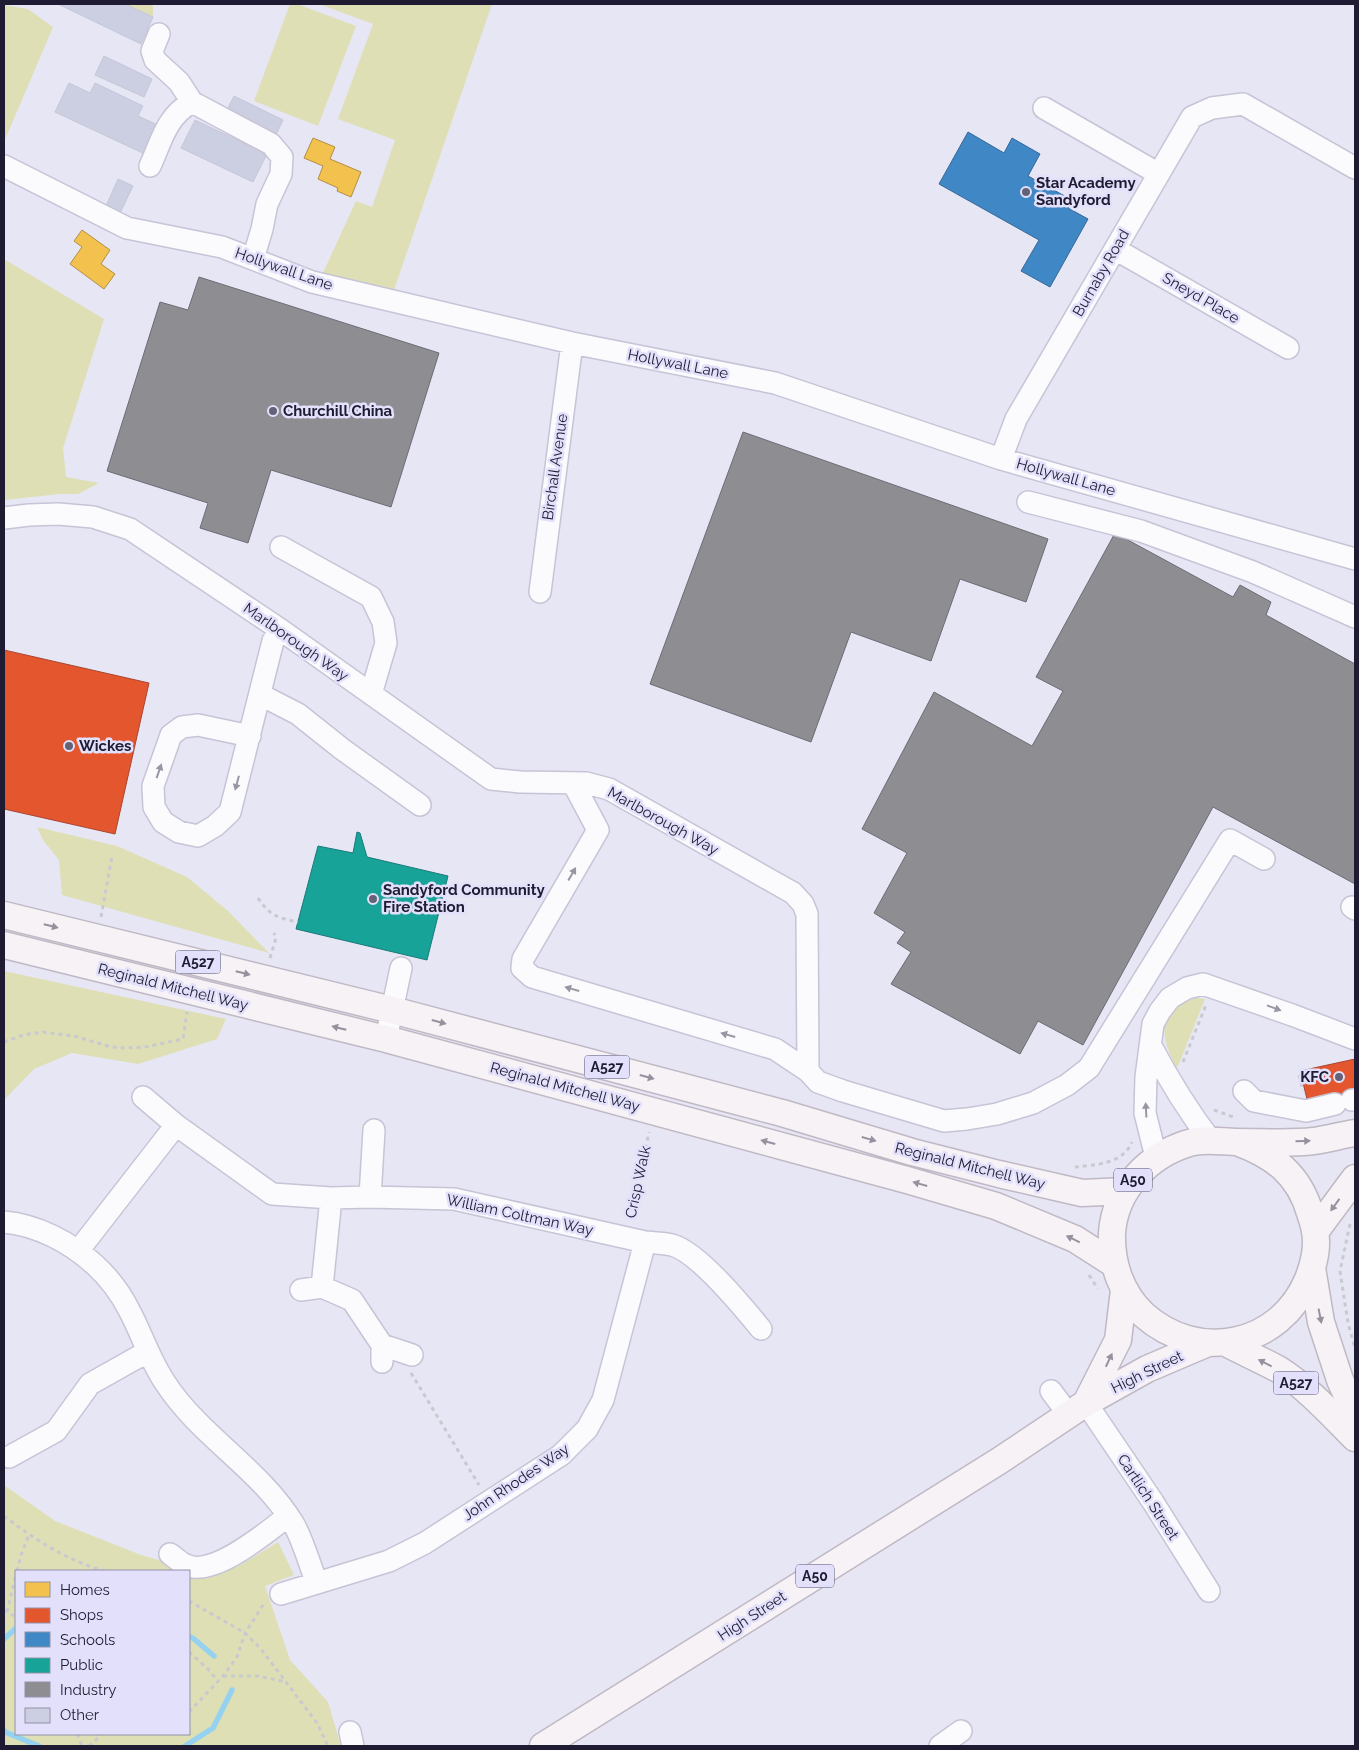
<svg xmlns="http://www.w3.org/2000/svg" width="1359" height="1750" viewBox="0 0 1359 1750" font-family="Raleway,sans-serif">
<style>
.green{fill:#dfdfb6;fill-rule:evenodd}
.homes{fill:#f2c14e;stroke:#b28f46}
.shops{fill:#e4572e;stroke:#a94530}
.schools{fill:#3f88c5;stroke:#356799}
.public{fill:#17a398;stroke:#197a7a}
.industry{fill:#8d8d92;stroke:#6c6b76}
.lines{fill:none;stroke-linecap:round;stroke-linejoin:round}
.stream{stroke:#95d2f0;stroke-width:5.5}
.building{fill:#cccfe1;stroke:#c3c7d8}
.minor-casing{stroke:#c6c4d6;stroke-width:24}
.major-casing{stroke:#c0b8c4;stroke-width:29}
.path{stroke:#c9c9d0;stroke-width:3;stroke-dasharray:4 4;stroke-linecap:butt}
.minor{stroke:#fbfbfd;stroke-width:21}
.major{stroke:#f6f2f6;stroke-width:26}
.oneway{fill:#9896a2}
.oneway2{fill:#95919e}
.poi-dot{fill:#646277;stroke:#e2e0fa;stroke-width:2}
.labels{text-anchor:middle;stroke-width:5;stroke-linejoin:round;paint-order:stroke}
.shield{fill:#e2e0fa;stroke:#59566f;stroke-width:1}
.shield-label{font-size:14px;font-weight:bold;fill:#1e1b33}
.poi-label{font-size:15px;font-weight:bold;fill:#1e1b33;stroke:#e2e0fa;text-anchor:start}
.street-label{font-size:15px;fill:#1e1b33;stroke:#e2e0fa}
</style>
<rect width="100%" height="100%" fill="#e7e6f4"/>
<path class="green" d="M125,4H153V17Z
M290,4H297L356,26L318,126L254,101Z
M319,4H492L394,290L322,275L356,201L372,207L395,140L338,119L373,24Z
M4,5L28,9L53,27L4,142Z
M4,259L104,319L63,448L66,477L99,483L78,494H60L4,500Z
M37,827L117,846L187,877L228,911L269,953L62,895L59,860L43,840Z
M4,971L226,1019L217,1039L138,1064L72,1053L34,1069L4,1100Z
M1197,998L1205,999L1179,1064L1176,1068C1172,1058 1166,1047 1165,1037C1161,1015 1176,1002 1197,998Z
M4,1485L55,1521L141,1555L193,1570L237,1567L278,1542L294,1575L265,1586L290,1660L328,1702L341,1746H4ZM16,1571H189V1734H16Z"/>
<path class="homes" d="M313,138L335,147L330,159L361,172L351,197L337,191L338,188L318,179L323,166L304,158Z
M82,230L110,250L101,264L115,274L104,289L70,264L82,247L74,241Z"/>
<path class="shops" d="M4,650L149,683L115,834L4,809Z
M1355,1059L1354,1107L1336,1111L1308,1103L1300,1071Z"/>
<path class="schools" d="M968,132L1004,153L1012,138L1040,154L1028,176L1072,200L1068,208L1088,219L1050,287L1021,271L1039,240L939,184Z"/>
<path class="public" d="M357,832L360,833L367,857L448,876L427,960L296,929L318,846L353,853Z"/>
<path class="industry" d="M199,277L439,353L391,507L271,470L248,543L200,528L208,503L107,471L160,302L188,310Z
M743,432L1048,539L1026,602L960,579L931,661L851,632L811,742L650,684Z
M1115,533L1233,597L1240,585L1271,602L1266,615L1355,664V884L1213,807L1083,1045L1038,1021L1020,1054L891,984L911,952L897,943L905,932L874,913L907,853L862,829L934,692L1032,746L1063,691L1036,677Z"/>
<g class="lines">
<path class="stream" d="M189,1636L194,1639L214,1656
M4,1639L16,1628
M4,1730L5,1732L39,1746
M185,1746L213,1728L232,1690"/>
</g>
<path class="building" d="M58,4H125L153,17L141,44Z
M104,56L152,79L144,97L95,75Z
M69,83L90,93L95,83L143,106L138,116L160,126L147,155L55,112Z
M234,96L283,120L275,137L225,114Z
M195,120L267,154L253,182L181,148Z
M118,179L133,186L120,213L106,206Z"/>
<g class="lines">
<g class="minor-casing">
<path id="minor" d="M159,34L152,51L155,60L179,82L192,102L271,144L282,157L281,174L267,204L262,229L253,259
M1044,108L1159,174
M4,166L127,228L222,247L312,282L572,343L775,383L1001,459L1355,559
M150,166C162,140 166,117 192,102
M1115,249L1288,348
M1001,459L1016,419L1192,117L1212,108L1243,104L1355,168
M1028,502L1141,531L1253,572L1355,617
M4,518L29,515L58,514L93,517L130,529L281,630L491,779L520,782L586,783L609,789L793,893L803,904L807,914L808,1071L818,1082L843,1091L944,1121L967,1119L997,1114L1033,1103L1067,1085L1089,1068L1230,840L1264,859
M281,547L371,597L383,622L386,643L371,694
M540,592L572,343
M261,695L298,714L342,749L420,805
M250,736L198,725L182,727L171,735L153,786L154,807L163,822L179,832L198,836L215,826L230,812L273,641L281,630
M573,783L598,830L523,959L522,968L532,977L775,1049L808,1071
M1352,907L1355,909
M386,1039L401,968
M1151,1046C1169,1080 1188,1111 1211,1141
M1244,1091L1254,1101L1306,1111L1335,1104
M143,1097L176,1125L272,1194L331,1198L370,1197L454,1199L645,1242C654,1243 663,1243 672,1245C698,1252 743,1307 761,1329
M1352,1100H1355
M1156,1157L1145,1113L1146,1077L1153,1024L1160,1011L1170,998L1187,988L1203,984L1292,1015L1355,1039
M370,1197L374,1130
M4,1222C37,1225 70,1242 95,1265C108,1277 121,1294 129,1310C142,1334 150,1361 166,1384C201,1437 260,1469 293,1523C302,1537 310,1566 317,1583
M78,1251L176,1125
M322,1287L331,1198
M301,1290L322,1287L352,1300L382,1345V1362
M382,1345L412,1355
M1051,1391L1069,1415
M1086,1403L1153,1502L1209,1591
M9,1457L56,1431L90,1384L147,1352
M170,1554C175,1557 180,1563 186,1565C213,1578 267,1532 288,1516
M281,1594L389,1561L425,1543L561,1455L587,1429L603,1400L645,1242
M350,1732L353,1746
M940,1746L961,1731"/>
</g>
<g class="major-casing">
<path id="major" d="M4,915L392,1010L782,1113L912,1152L999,1174L1082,1193L1125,1191
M4,945L386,1039L907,1180L996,1206L1075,1239L1114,1264
M1237,1142C1273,1155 1299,1174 1310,1213C1312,1219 1314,1225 1315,1231C1318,1247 1314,1264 1308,1279C1280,1347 1198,1363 1144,1315C1121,1294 1111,1263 1112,1233C1115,1189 1149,1155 1189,1143C1204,1138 1222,1142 1238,1142C1263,1142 1289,1144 1314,1141C1328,1139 1342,1135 1355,1133
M1315,1232L1355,1178
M1312,1268L1321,1322L1340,1380L1355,1413
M1226,1343C1243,1352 1261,1360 1278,1369C1307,1387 1331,1414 1355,1438
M1086,1403L1118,1340L1124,1290
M543,1746L999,1461L1086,1403L1147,1369L1208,1343"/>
</g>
<path class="path" d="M258,898C270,916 278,918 298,922
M101,917L112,856
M270,958L276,938L274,933
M4,1042L23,1035L43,1032L74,1036L111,1047L125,1048L145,1047L183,1039L187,1012
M1183,1062L1206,1005
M1299,1075L1303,1091
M1214,1110L1236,1118
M1075,1167C1095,1165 1123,1164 1132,1142
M631,1219L649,1132
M1350,1224L1340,1271L1348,1323L1355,1348
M1089,1275L1098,1289
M411,1373L479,1485
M4,1516C34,1539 67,1561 105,1571
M17,1571L21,1555L29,1535
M189,1601L245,1633L261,1649L317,1723L328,1746
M4,1610L16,1617
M7,1612L16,1574
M189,1652L207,1668L218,1681
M223,1676H258L286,1682
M189,1712L223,1676L237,1657L245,1633L265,1602
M77,1734L82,1746
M89,1746L102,1734"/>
<use href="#minor" class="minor"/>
<use href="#major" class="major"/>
</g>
<defs><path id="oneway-solid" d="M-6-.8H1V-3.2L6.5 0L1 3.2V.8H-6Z" transform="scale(1.25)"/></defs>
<g class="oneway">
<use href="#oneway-solid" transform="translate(159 771) rotate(-71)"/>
<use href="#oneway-solid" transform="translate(237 783) rotate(105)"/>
<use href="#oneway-solid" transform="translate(572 874) rotate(-60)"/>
<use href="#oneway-solid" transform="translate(572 989) rotate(-164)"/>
<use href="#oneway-solid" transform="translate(1274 1008) rotate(20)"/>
<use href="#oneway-solid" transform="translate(728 1035) rotate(-164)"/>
<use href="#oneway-solid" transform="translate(1146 1110) rotate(-93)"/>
</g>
<g class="oneway2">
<use href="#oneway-solid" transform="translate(51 926) rotate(14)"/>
<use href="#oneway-solid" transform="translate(243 973) rotate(14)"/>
<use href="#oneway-solid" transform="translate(439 1022) rotate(15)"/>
<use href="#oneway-solid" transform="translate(339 1028) rotate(-166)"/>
<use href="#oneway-solid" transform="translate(647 1077) rotate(15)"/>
<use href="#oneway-solid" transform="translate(869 1139) rotate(16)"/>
<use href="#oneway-solid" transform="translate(1303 1141) rotate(-1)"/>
<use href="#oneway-solid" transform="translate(768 1142) rotate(-165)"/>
<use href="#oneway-solid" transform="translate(920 1184) rotate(-164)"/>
<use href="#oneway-solid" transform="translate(1335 1205) rotate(126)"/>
<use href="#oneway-solid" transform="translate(1073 1239) rotate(-154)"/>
<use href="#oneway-solid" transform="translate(1320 1316) rotate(79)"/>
<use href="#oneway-solid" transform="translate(1109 1360) rotate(-65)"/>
<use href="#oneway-solid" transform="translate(1265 1363) rotate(-153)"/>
</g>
<g class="poi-dot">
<circle cx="1026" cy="192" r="5"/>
<circle cx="273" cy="411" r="5"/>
<circle cx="69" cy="746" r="5"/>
<circle cx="373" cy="899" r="5"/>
<circle cx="1339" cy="1077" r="5"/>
</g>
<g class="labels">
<g class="shield">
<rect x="175.5" y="950.5" width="45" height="23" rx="4"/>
<rect x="584.5" y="1055.5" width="45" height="23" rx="4"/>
<rect x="1114" y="1168.5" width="38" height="23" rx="4"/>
<rect x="1273.5" y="1371.5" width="45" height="23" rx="4"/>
<rect x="796" y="1564.5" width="38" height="23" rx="4"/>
</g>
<g class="shield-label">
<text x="198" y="967">A527</text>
<text x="607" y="1072">A527</text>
<text x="1133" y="1185">A50</text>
<text x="1296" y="1388">A527</text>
<text x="815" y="1581">A50</text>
</g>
<g class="poi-label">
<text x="1036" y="188">Star Academy<tspan x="1036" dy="17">Sandyford</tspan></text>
<text x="283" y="416">Churchill China</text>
<text x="79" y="751">Wickes</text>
<text x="383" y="895">Sandyford Community<tspan x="383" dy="17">Fire Station</tspan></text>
<text x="1329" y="1082" text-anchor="end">KFC</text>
</g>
<g class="street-label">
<text transform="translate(284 269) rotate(19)" y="5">Hollywall Lane</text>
<text transform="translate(1101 273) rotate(-60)" y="5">Burnaby Road</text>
<text transform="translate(1201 298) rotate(30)" y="5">Sneyd Place</text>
<text transform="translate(678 364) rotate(11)" y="5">Hollywall Lane</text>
<text transform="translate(555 467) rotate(-82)" y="5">Birchall Avenue</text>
<text transform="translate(1066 477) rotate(16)" y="5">Hollywall Lane</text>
<text transform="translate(296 642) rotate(35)" y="5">Marlborough Way</text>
<text transform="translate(663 821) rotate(29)" y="5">Marlborough Way</text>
<text transform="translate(173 987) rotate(14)" y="5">Reginald Mitchell Way</text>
<text transform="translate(565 1087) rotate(15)" y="5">Reginald Mitchell Way</text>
<text transform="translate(970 1166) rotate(14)" y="5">Reginald Mitchell Way</text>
<text transform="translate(638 1182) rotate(-78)" y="5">Crisp Walk</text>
<text transform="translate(520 1215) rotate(12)" y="5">William Coltman Way</text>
<text transform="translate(1147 1372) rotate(-26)" y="5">High Street</text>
<text transform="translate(516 1482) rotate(-34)" y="5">John Rhodes Way</text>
<text transform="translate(1148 1497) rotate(57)" y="5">Cartlich Street</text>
<text transform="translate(752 1616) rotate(-33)" y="5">High Street</text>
</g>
</g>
<rect width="1359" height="1750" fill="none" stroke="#1e1b33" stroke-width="10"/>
<rect x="15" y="1570" width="175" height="165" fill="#e2e0fa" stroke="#9491aa"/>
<rect x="25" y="1582" width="25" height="15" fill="#f2c14e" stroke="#9491aa"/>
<text x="60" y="1595" font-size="15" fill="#1e1b33">Homes</text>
<rect x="25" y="1608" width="25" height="15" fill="#e4572e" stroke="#9491aa"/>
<text x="60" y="1620" font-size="15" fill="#1e1b33">Shops</text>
<rect x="25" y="1632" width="25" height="15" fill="#3f88c5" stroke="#9491aa"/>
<text x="60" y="1645" font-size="15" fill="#1e1b33">Schools</text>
<rect x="25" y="1658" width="25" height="15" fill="#17a398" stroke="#9491aa"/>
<text x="60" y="1670" font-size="15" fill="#1e1b33">Public</text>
<rect x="25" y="1682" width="25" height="15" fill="#8d8d92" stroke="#9491aa"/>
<text x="60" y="1695" font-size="15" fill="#1e1b33">Industry</text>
<rect x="25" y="1708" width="25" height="15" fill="#cccfe1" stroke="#9491aa"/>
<text x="60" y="1720" font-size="15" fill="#1e1b33">Other</text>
</svg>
